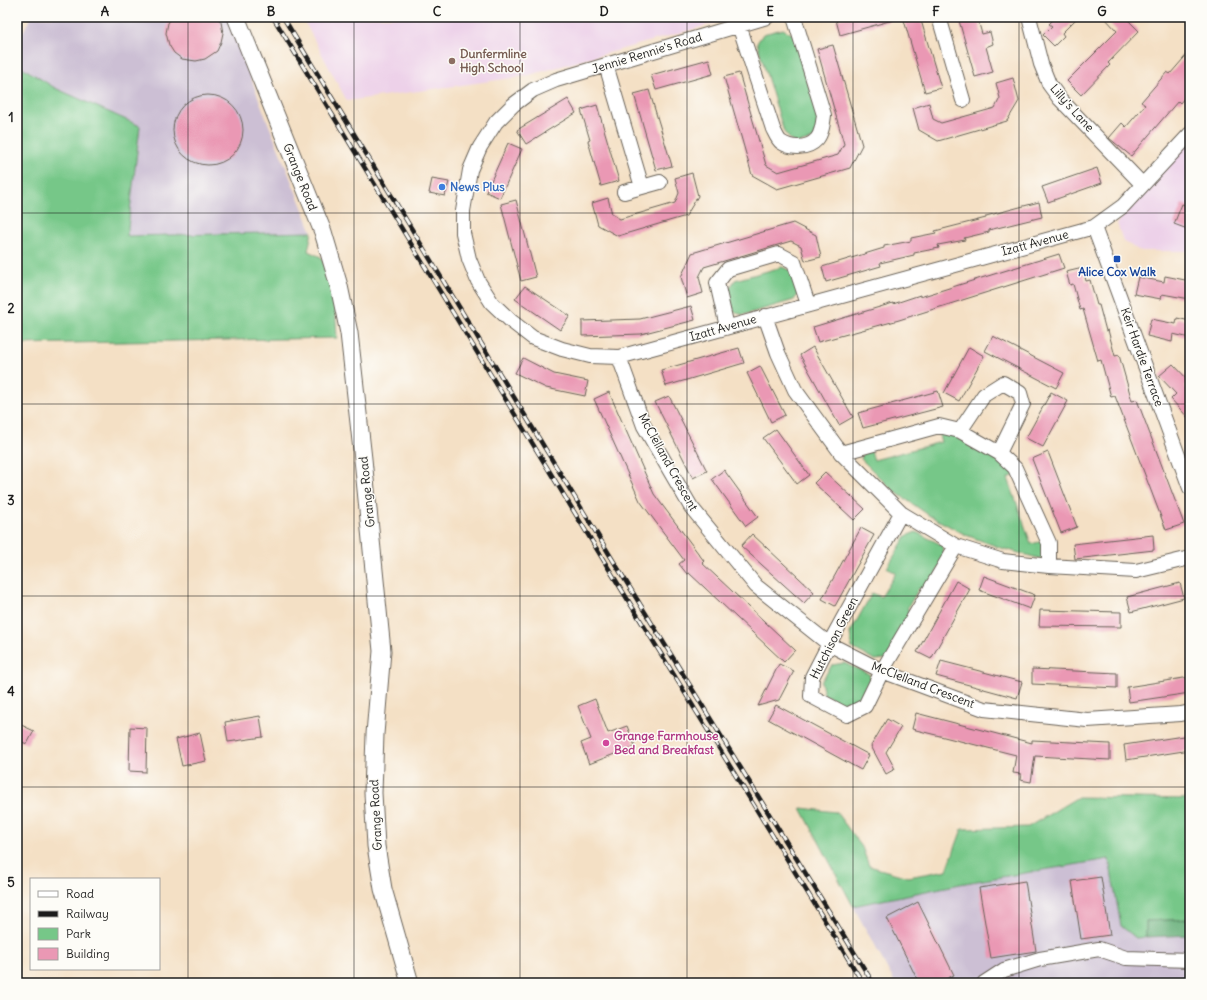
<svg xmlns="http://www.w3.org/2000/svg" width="1207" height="1000" viewBox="0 0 1207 1000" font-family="Delius,sans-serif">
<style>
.built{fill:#edd1e9}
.industrial{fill:#ccbfd4}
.green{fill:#76c788;stroke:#497252}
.forest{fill:#60ac74;stroke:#3e6448}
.building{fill:#ea98b4}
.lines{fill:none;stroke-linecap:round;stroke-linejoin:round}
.minor-casing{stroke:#686157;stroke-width:16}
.tertiary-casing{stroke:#686157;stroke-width:19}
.minor{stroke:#fff;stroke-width:14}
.tertiary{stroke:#fff;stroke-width:17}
.rail-casing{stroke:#1c1c1c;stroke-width:4.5}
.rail{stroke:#fdfcf7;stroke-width:3;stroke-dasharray:9;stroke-linecap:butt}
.grid{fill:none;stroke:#1c1c1c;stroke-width:1;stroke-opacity:0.55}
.education-dot{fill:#8d6e63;stroke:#fdfcf7;stroke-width:1.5}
.shop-dot{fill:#3f7fe0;stroke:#fdfcf7;stroke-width:1.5}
.transit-dot{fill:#1a4fb4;stroke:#fdfcf7;stroke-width:1.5}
.hotel-dot{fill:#d1479c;stroke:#fdfcf7;stroke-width:1.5}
.labels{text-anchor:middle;stroke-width:3;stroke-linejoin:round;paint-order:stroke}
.street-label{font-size:12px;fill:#1c1c1c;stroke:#fdfcf7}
.education-label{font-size:12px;font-weight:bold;fill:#785e54;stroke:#fdfcf7;text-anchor:start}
.shop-label{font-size:12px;font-weight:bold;fill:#366cbe;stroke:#fdfcf7;text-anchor:start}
.transit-label{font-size:12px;font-weight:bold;fill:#164399;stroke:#fdfcf7}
.hotel-label{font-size:12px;font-weight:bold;fill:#b23c85;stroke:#fdfcf7;text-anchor:start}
.neatline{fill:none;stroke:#1c1c1c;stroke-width:1.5}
.grid-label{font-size:13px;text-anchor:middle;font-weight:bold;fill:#1c1c1c}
</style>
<rect width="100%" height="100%" fill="#fdfcf7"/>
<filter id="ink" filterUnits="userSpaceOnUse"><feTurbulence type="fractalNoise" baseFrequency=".025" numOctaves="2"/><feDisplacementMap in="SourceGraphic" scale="8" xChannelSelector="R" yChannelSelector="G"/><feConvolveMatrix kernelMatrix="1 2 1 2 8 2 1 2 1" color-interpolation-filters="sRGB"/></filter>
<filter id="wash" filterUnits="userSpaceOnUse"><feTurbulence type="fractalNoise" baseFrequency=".012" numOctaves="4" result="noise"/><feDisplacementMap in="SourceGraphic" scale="16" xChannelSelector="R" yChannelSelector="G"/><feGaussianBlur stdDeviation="0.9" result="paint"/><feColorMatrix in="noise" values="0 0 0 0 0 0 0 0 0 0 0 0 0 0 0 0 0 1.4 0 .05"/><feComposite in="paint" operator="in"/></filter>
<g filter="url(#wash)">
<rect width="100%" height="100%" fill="#f4e0c5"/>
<path class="built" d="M302,17H737L526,76L347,101Z
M1190,140V251H1140L1123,241L1117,223Z"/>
<path class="industrial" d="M31,17H228L266,118L312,232L127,236L140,126L55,88L17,64V43Z
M1109,859L1121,926L1136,938L1190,935V983H895L853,906L965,883Z"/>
<path class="green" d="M783,29L794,35L821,124L814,139L794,144L784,132L757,43L763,34Z
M17,64L55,88L140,126L127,236L312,232L308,251L321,257L334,287L337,338L17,344Z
M782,267L792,271L799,293L794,300L743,315L734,312L728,291L735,280Z
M946,431L1012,468L1015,475L1008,478L1031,544L1043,541L1047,553L1041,559L1001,548L966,535L930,516L891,489L861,459L863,453L870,449L874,460L941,442L938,432Z
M916,532L942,545L945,558L925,592L919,588L907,609L913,613L887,659L875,660L852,648L850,633L872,593L881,597L896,573L887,568L906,536Z
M844,663L869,674L873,684L863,704L850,709L824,694L821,682L832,665Z
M1078,797L1190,799V919L1146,921V937L1136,938L1121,926L1109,859L965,883L853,906L801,808L836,812L862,847L869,866L908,877L947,870L962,829L1028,827Z"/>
<path class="forest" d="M1190,919V935L1146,937V921Z"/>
<g id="blocks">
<path class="building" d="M172,17H217L221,22L223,33L221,42L217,51L205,59L196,61L182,59L174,53L169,45L166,33L168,23Z
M847,17H893V20L840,35L836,20Z
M903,17H920L941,88L925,92Z
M958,17H977L982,34L990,32L993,44L986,47L993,72L975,77Z
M1056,17H1078L1062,33L1064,36L1054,46L1043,35L1052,26L1049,24Z
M1104,17H1125L1139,31L1108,63L1110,65L1081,95L1067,81L1117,31Z
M833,45L862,145L850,168L777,189L752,175L724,77L739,73L766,165L778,172L838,155L844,144L817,49Z
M1190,51V91L1180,103L1178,101L1131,156L1109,138L1122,123L1126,127L1145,105L1141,102L1167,72L1170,74Z
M709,59L713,74L656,90L651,75Z
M1013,78L1019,101L1007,121L938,141L919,130L913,108L929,103L933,119L941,123L995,108L1000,98L996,83Z
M649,90L672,166L656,170L634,94Z
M173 130a35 35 0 1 1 70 0a35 35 0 1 1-70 0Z
M568,99L576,113L526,144L517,130Z
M597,105L619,181L601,186L588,141L590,140L581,110Z
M508,143L522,149L500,198L486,192Z
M1097,168L1102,183L1048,202L1042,187Z
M692,173L698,196L686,216L618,236L598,225L592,203L608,198L612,214L620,219L675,203L679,193L675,178Z
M432,179L449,182L445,196L429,193Z
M516,200L536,277L521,281L501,204Z
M1039,202L1042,217L989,230V232L964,238L965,240L938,245L939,248L914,253V255L880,263L881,266L826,282L822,267L884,248V246L911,241V238L936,233L935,231L986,218V216Z
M1182,204L1190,207V230L1174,224Z
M793,223L816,235L821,257L805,261L801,246L791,241L704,267L699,277L703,293L687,298L681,277L692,253Z
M1059,254L1064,268L899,320L818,342L813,327L893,303V304L920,295V297Z
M1083,268L1086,281L1090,280L1097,305H1099L1106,331L1108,330L1115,356L1119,355L1132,401L1137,400L1184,524L1166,530L1115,396L1111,397L1101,360L1098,361L1083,309L1080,310L1073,284L1070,285L1066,272Z
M1165,276L1190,281V299L1162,294L1161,299L1134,294L1138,277L1164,282Z
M525,286L570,316L560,330L515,299Z
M691,306L695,320L641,334L582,336V321L640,319Z
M1177,318L1190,321V338L1173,334L1172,342L1147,336L1151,319L1176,324Z
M993,336L1064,373L1056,388L985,351Z
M813,347L853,417L839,425L800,355Z
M969,347L984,356L959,401L944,393Z
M739,348L744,363L666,386L661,370Z
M523,358L554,374L588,381L585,396L546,388L515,373Z
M1173,364L1190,382L1185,386L1190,392V420L1171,399L1176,394L1159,376Z
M760,366L785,415L771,422L747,373Z
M938,391L943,407L863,428L858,413Z
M609,392L654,494L704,561L702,563L795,650L784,662L689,573L687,574L679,564L684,560L640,501L594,399Z
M1051,392L1068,401L1043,447L1026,438Z
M669,396L707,471L693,478L655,402Z
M776,429L809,475L797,484L763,438Z
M1048,452L1077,527L1061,533L1032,459Z
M724,470L758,517L746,526L712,479Z
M825,472L865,509L854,520L814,483Z
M861,528L874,535L835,606L822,599Z
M752,534L814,592L804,603L741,546Z
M1153,535L1154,550L1075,559L1073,544Z
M984,576L1035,595L1030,609L979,590Z
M956,581L970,589L931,659L917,652Z
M1180,583L1184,598L1131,612L1127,597Z
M1040,610L1121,612V627L1039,626Z
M941,661L1022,682L1017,698L936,676Z
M779,664L794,671L779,700L758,706Z
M1032,669L1117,673V688L1032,684Z
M1190,677V693L1129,702L1127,687Z
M595,699L608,733L627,726L635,746L589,764L581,743L591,739L578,706Z
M776,705L869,755L861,770L768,719Z
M916,713L1032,743V740L1110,744V760L1035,756L1031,782L1020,780L1021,774L1013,773L1016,755L912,729Z
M260,716L263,737L228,742L225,722Z
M887,719L901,727L886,752L895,769L886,774L871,746Z
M17,723L34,731L27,744L17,740Z
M130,727L147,728L146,772L129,771Z
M200,733L206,761L182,766L176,739Z
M1190,735V750L1126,760L1124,745Z
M1101,877L1110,935L1081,939L1072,881Z
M1025,881L1036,951L991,958L979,888Z
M918,902L954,975L938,983H919L887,918Z"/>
</g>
</g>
<g filter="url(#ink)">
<use href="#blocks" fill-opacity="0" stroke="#686157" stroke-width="1"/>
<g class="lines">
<g class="minor-casing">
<path id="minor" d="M767,17L556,80L533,90L513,105L496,122L480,147L470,170L463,211V233L469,259L478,281L492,303L511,321L533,338L562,349L590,356L619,357L1094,227L1123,206L1190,134
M939,17L963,100
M1029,17L1041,64L1049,84L1060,99L1142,184
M739,25L773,129C775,133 778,140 781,142C791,149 808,149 817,139C822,133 823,123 824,115L794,17
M606,65L642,187
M624,192L660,182
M1094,227L1190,488
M765,316L778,353L795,390L841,453L901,513L956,546L1003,561L1049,566L1136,571L1190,558
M727,327L717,283L728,269L779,254L794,262L808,304
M619,357L644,426L691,507L756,586L829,644L882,671L984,709L1087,720L1181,714L1190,712
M960,431L984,395L1003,383L1020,393L1023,404L999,453
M841,453L939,426L960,431L999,453L1015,468L1049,543V566
M901,513L829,644L812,677L811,696L847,715L865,706L882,671L956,546
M984,983L1004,970L1040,959L1099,949L1126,958L1190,960"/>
</g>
<g class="tertiary-casing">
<path id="tertiary" d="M236,17L323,232L339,286L349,333L363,459L382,651L375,734L373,793L376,846L383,889L410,983"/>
</g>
<use href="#minor" class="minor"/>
<use href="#tertiary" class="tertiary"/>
<g class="rail-casing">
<path id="rail" d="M273,17L604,561L863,983
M283,17L611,557L873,983"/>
</g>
<use href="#rail" class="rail"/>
</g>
</g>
<path class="grid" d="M188,17V983M354,17V983M520,17V983M687,17V983M853,17V983M1019,17V983M17,213H1190M17,404H1190M17,596H1190M17,787H1190"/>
<circle class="education-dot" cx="452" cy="61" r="4"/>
<circle class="shop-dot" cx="442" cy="187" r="4"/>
<rect class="transit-dot" x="1113" y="255" width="8" height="8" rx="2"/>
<circle class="hotel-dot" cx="606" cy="743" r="4"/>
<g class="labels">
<g class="street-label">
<text transform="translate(647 53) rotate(-17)" y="4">Jennie Rennie's Road</text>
<text transform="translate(1072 108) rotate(48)" y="4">Lilly's Lane</text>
<text transform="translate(300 177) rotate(68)" y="4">Grange Road</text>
<text transform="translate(1035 243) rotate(-15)" y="4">Izatt Avenue</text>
<text transform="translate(723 328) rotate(-16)" y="4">Izatt Avenue</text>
<text transform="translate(1142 357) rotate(70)" y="4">Keir Hardie Terrace</text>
<text transform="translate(668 462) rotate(61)" y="4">McClelland Crescent</text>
<text transform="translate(367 492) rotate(-96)" y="4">Grange Road</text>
<text transform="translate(834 638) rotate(-63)" y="4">Hutchison Green</text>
<text transform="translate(923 685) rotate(21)" y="4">McClelland Crescent</text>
<text transform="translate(376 815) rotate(-93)" y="4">Grange Road</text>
</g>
<g class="education-label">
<text x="460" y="58">Dunfermline<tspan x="460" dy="14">High School</tspan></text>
</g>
<g class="shop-label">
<text x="450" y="191">News Plus</text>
</g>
<g class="transit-label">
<text x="1117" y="276">Alice Cox Walk</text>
</g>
<g class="hotel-label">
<text x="614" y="740">Grange Farmhouse<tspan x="614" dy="14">Bed and Breakfast</tspan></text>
</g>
</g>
<rect width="1207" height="1000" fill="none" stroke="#fdfcf7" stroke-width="44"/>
<rect x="30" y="878" width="130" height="92" fill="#fdfcf7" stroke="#a3a29f"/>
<rect x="38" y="891" width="20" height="6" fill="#ffffff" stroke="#a3a29f"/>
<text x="66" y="898" font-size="12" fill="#1c1c1c">Road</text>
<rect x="38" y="911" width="20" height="6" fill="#1c1c1c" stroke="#a3a29f"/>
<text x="66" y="918" font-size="12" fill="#1c1c1c">Railway</text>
<rect x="38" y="928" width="20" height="12" fill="#76c788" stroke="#a3a29f"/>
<text x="66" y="938" font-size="12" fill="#1c1c1c">Park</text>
<rect x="38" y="948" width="20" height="12" fill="#ea98b4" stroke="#a3a29f"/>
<text x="66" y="958" font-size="12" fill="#1c1c1c">Building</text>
<rect x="22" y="22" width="1163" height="956" class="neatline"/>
<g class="grid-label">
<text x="105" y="16">A</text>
<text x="271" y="16">B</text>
<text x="437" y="16">C</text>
<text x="604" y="16">D</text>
<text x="770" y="16">E</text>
<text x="936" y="16">F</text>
<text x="1102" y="16">G</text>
<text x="11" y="122">1</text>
<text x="11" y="313">2</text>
<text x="11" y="505">3</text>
<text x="11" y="696">4</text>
<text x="11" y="887">5</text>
</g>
</svg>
